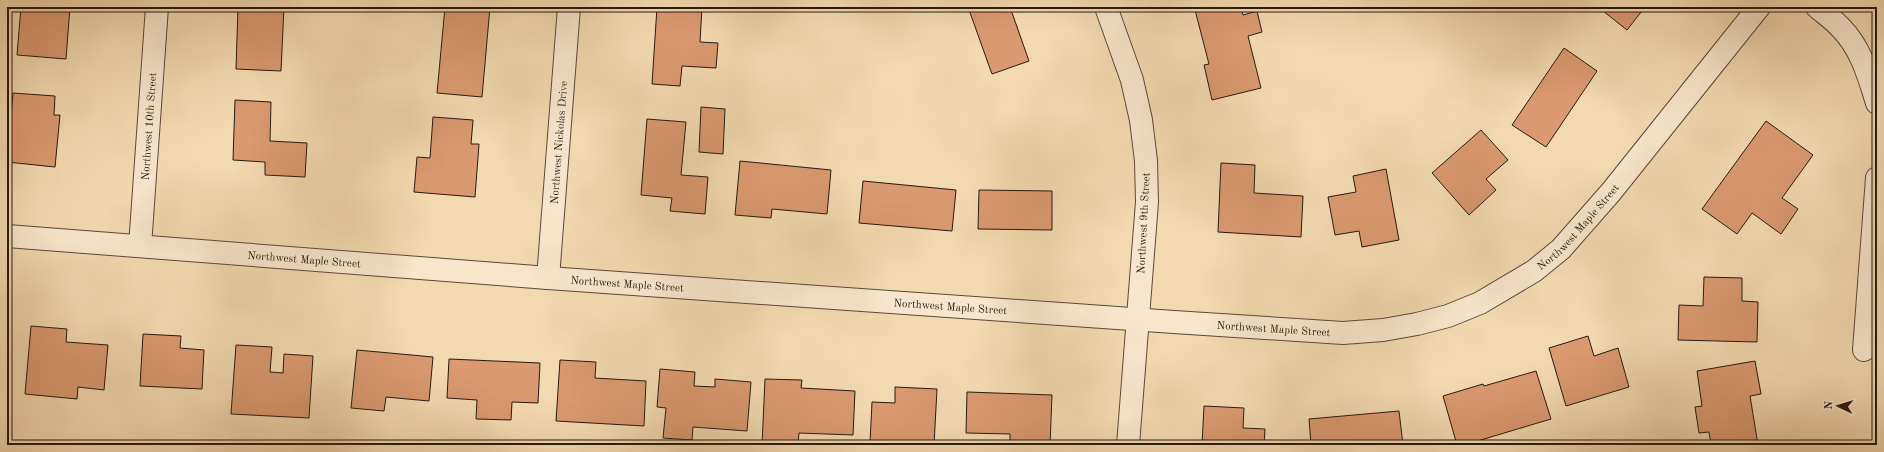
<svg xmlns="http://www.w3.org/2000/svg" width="1884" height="452" viewBox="0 0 1884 452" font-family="'Old Standard TT',serif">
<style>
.building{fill:#da9970;stroke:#27190f}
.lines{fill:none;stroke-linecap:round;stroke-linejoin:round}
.minor-casing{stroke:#5a4937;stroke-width:24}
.minor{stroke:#f7e6cc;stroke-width:22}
.labels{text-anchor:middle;stroke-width:4;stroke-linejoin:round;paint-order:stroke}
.street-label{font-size:11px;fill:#27190f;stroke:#f7e6cc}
</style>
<rect width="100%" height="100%" fill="#f3d9b0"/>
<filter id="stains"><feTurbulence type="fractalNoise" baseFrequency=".005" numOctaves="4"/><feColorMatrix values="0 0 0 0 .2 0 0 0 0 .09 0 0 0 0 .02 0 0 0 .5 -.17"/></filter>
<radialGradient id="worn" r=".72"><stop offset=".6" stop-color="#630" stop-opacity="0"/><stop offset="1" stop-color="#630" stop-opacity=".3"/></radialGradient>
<path class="building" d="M21,7H70L66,59L17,55Z
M238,7H284L281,71L236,69Z
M445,7H490L482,97L437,93Z
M657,7H702L700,42L718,43L716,68L682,66L680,86L652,84Z
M968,7H1010L1029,61L992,74Z
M1205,7H1241L1243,15L1257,11L1262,32L1248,36L1261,88L1212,100L1204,65L1209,64L1195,10Z
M1598,7H1645L1627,30Z
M1564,48L1597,71L1546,147L1512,125Z
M13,93L55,96L54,115H60L55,167L7,162V116H11Z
M235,100L271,102L270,141L307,143L305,177L265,175V162L233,160Z
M701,107L725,109L723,154L699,152Z
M433,117L473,120L471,144H479L475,197L414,192L417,157L430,158Z
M647,119L686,122L681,175L708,177L705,214L670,211L672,198L641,195Z
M1766,121L1813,155L1782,198L1798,209L1781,234L1752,213L1737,234L1702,209Z
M1481,130L1508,160L1486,179L1496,190L1469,215L1432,173Z
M740,161L831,170L827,214L772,209L771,218L735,215Z
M1221,163L1255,165L1254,193L1303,196L1301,237L1218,232Z
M1386,169L1399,240L1362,247L1359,231L1335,235L1328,197L1356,192L1353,176Z
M863,181L956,190L952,231L859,223Z
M979,190L1052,191V230L978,229Z
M1704,277L1742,278V301L1758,302L1757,342L1678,340L1679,305L1703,306Z
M31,326L67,329L66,342L108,345L104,390L78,387L77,399L25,394Z
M143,334L181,336L180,348L204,350L202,389L140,386Z
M1588,336L1594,356L1618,348L1629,387L1566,406L1549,348Z
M236,345L272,347L270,372L283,373L284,354L313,356L309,418L231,414Z
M357,350L433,357L429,401L386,397L384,411L351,408Z
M449,359L540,363L538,403L512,402L511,420L476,419L477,400L447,398Z
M560,360L596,362L595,378L646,381L644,426L556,421Z
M1755,361L1761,394L1750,396L1758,445H1711L1709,432L1699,433L1695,407L1702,406L1697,371Z
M660,369L695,372L694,386L715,387V379L751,382L747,431L693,427L692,440L663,438L666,408L657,407Z
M1536,371L1551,419L1464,445H1457L1443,396L1483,384L1484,386Z
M765,379L802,380L801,388L855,391L853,435L799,433L798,445H762Z
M895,387L937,389L934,445L870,443L872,402L895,403Z
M967,392L1052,395L1050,445H1010V434L966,433Z
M1204,406L1244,408L1243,428L1265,429L1264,445H1202Z
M1399,411L1403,445H1311L1309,419Z"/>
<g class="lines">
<g class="minor-casing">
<g id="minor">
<path d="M1106,7L1132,80L1141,120L1146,161L1147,202L1128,445"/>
<path d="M1817,7C1825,14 1834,20 1841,28C1861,48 1869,77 1877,103"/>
<path id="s1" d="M7,236L548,278L1174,322L1343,333L1383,330L1417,324L1448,316L1480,303L1534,271L1561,249L1611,192L1759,7"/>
<path id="s2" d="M140,246L157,7"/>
<path id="s3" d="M548,278L569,7"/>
<path d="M1864,350L1877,178"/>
</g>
</g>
<use href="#minor" class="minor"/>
</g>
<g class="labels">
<g class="street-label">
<text dy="4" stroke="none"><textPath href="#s2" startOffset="120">Northwest 10th Street</textPath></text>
<text dy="4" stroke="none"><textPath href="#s3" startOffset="136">Northwest Nickolas Drive</textPath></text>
<text transform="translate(1143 223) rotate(-87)" y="4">Northwest 9th Street</text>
<text dy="4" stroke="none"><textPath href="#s1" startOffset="1606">Northwest Maple Street</textPath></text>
<text dy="4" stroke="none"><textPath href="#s1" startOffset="298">Northwest Maple Street</textPath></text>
<text dy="4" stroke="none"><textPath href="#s1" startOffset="622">Northwest Maple Street</textPath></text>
<text dy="4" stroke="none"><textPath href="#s1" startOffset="946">Northwest Maple Street</textPath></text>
<text dy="4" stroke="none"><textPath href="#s1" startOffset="1270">Northwest Maple Street</textPath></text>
</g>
</g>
<rect width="1884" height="452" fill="none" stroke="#f3d9b0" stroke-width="24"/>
<rect x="8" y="8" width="1868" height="436" fill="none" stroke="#27190f" stroke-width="2"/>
<rect x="12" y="12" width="1860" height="428" fill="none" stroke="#27190f"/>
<g transform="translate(1838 406) rotate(274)" stroke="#f7e6cc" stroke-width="3" paint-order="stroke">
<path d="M0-3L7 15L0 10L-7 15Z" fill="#27190f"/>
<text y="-6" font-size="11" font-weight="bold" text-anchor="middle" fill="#27190f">N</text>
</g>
<rect width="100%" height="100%" filter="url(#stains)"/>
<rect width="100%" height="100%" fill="url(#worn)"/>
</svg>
